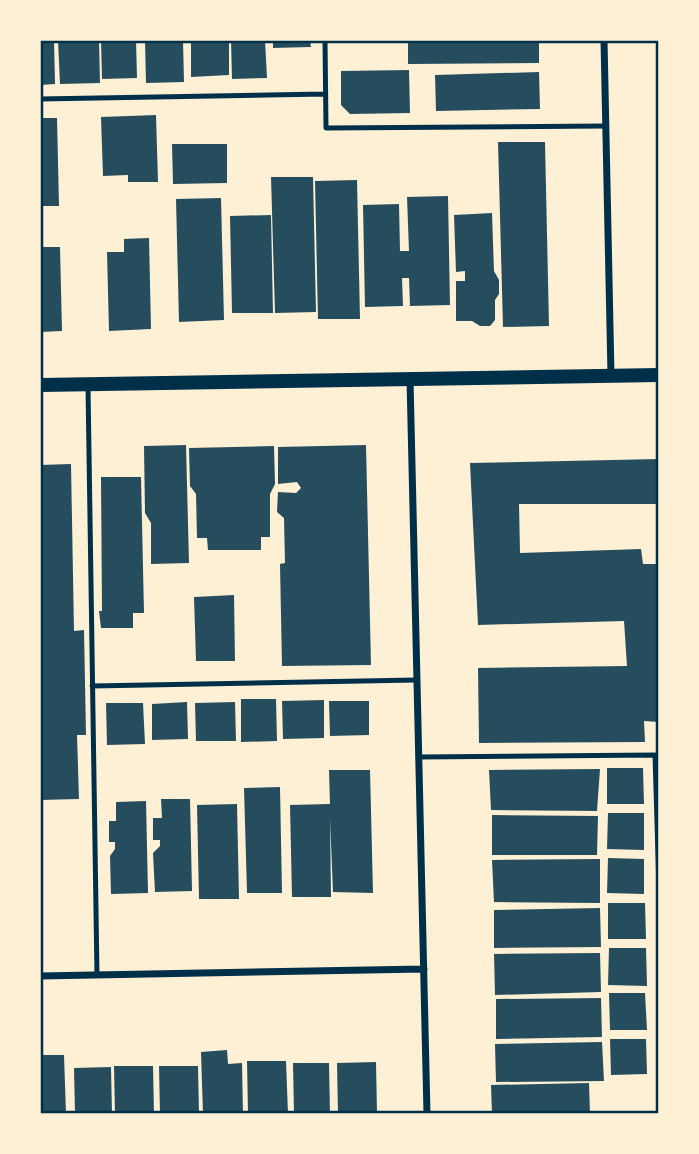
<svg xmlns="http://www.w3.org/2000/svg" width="699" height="1154" viewBox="0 0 699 1154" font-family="Arial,sans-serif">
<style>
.building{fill:#264d5e}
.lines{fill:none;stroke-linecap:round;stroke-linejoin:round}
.service{stroke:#003049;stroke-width:5}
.minor{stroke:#003049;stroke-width:7}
.secondary{stroke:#003049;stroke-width:14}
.neatline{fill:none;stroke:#003049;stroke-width:2.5}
</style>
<rect width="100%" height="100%" fill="#fdf0d5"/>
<path class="building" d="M40,40H54L55,84L40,85Z
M58,40H99L100,83L60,84Z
M101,40H136L137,78L102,79Z
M145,40H183L184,82L146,83Z
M191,40L229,41V75L191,77Z
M231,40H265L267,78L232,79Z
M273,40H310L311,47L273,48Z
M408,40H539V63L408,64Z
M409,70L410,113L350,114L341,105V71Z
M539,72L540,109L436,111L435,75Z
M156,115L158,182H128V175L103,176L101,117Z
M40,118H57L59,206H40Z
M498,142H545L549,326L503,327Z
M172,144H227V183L173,184Z
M271,177H313L316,312L275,313Z
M357,180L360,319H318L315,181Z
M448,196L450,305L410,306L409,278H402L403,306L365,307L363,205L399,204L400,251H409L407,197Z
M221,198L224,320L179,322L176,199Z
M492,213L494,271L499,280V294L495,300V320L490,326H480L472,321H456V281H465V271L456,272L454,215Z
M271,215L273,313H232L230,216Z
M149,238L151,329L109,331L107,252H124V239Z
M40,247H60L62,331L40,332Z
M186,445L189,563L151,564V523L145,513L144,446Z
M366,445L371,665L282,666L280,564L285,563L284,518L277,512L278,492L296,493L301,488L297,482L278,484V447Z
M274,446L275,484L270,494V537H261V550H208L207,538H197L196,494L190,486L189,448Z
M659,459V504H519L520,553L641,549L643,564H659V722L644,721L645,742L479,743L478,668L627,666L624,621L478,625L470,463Z
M71,464L74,631L84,630L86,735H77L79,799L40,800V465Z
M101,477H141L144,613H133V628H101L99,611H102Z
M234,595L235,661H196L194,597Z
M241,699H276L277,741L241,742Z
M324,700V738L283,739L282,701Z
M329,701H369V735L330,736Z
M187,702L188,739L152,740V704Z
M235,702L236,741H196L195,703Z
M106,703H143L145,744L107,745Z
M607,768H643L644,804H607Z
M600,769L597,811L491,810L489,770Z
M329,770H370L373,893L333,892L330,818L331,897H292L290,805L330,804Z
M280,787L282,893H247L244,788Z
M161,799H190L192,891L155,892L153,853L160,846V840H153V818H162Z
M146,801L148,893L111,894L110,856L115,849V842H109V821H116V802Z
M237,804L239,899H199L197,805Z
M608,813H644V850L607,849Z
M492,815L598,816L597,855H492Z
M608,858L644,859V894L607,893Z
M600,859V903L494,902L492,860Z
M608,903H645L646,939H608Z
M600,908L601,947L494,948V910Z
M609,948H646L647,986L608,985Z
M600,953L601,992L495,995L494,954Z
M609,993H645L647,1030H610Z
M601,998L602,1037L496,1039V999Z
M610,1039H646L647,1074L611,1075Z
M602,1042L604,1081L496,1082L495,1044Z
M227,1050L228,1064L242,1063L243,1114H203L201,1052Z
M40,1055H64L66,1114H40Z
M247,1061H286L288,1114H248Z
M376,1062L377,1114H338L337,1063Z
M293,1063H329L330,1114H294Z
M114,1066H153L154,1114H115Z
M159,1066H198L199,1114H160Z
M111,1067L112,1114H75L74,1068Z
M589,1083L590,1114H492L491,1085Z"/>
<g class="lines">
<path class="service" d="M325,40L326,128L606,126
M40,99L325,94
M88,387L97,975
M92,686L416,680
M418,757L655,755L659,889"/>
<path class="minor" d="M604,40L611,375
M410,379L427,1114
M40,976L424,969"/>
<path class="secondary" d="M40,385L659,375"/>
</g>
<rect width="699" height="1154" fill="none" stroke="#fdf0d5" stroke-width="84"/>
<rect x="42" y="42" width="615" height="1070" class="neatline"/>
</svg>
